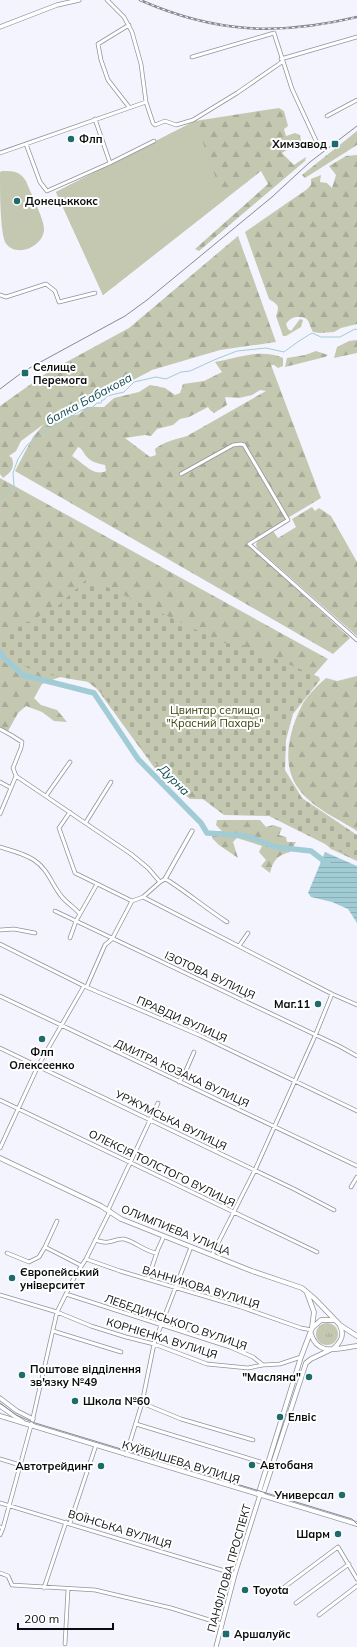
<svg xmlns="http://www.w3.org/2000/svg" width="357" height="1647" viewBox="0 0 357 1647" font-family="Mulish,sans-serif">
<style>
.grass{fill:url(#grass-tufts)}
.forest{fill:url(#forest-firs);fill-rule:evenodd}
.cemetery{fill:url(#cemetery-stones)}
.park{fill:#c4c8b1}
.water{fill:url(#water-rules)}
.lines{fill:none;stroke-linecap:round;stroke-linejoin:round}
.stream{stroke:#a2ccd5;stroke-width:1}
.river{stroke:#a2ccd5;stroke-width:5.5}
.minor-casing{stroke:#92939c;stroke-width:4.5}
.tertiary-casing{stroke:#92939c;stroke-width:5}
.secondary-casing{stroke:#92939c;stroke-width:5.5}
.minor{stroke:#fff;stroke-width:3}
.tertiary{stroke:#fff;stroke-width:3.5}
.secondary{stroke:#fff;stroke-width:4}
.tram{stroke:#898a91;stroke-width:1}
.rail-casing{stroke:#898a91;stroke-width:2.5}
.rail{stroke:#fff;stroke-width:1;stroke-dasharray:3;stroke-linecap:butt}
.poi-dot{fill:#1f6b6b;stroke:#fff;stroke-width:1.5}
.labels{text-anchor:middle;stroke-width:4;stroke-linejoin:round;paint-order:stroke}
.poi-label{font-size:11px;font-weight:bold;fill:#0b0c0f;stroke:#fff;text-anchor:start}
.park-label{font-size:11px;fill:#3b4108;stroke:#fff}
.street-label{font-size:11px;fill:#0b0c0f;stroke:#fff}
.water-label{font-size:12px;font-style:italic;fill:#124d58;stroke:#fff}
</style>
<defs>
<pattern id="grass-tufts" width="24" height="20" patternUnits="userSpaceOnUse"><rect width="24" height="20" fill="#c4c8b1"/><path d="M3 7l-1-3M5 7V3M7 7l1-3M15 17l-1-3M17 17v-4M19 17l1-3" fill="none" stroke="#a7ab97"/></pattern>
<pattern id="forest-firs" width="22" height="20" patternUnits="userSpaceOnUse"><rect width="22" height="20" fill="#c4c8b1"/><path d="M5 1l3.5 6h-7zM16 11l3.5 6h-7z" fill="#a7ab97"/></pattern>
<pattern id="cemetery-stones" width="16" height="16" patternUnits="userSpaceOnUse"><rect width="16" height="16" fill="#c4c8b1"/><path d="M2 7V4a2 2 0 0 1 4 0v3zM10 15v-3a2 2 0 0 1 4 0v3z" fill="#a7ab97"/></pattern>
<pattern id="water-rules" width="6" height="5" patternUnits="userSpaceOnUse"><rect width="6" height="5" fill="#a2ccd5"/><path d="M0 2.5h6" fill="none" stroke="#8aaeb6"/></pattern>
</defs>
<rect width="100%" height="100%" fill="#f3f4fe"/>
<path class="grass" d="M316 1334a11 11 0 1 1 22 0a11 11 0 1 1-22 0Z"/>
<path class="forest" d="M279,108L284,111L288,126L284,129L286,136L295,133L300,135L301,141L282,153L294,165L306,157L305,161L199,251L195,249L268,184L261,171L103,295L56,192L195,121Z
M357,131V145L305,178L302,175Z
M357,155V324L341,328L334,332L320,333L313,332C307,320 310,317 296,317C291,318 289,320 286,324L288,329L291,331L300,319L303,320L301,327L286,336H283L276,316C280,305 278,305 269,299L245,232L306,190L311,185V179L321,175L320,182L327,183L332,188L336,175L329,166L346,156Z
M238,236L276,342L220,350L152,370L120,387L60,412L52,418C55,417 60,413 64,414C76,415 77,418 86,407H104L114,398L139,392L150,385L165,388L175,395L180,393L183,384L204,381L222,372L215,362C237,358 262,348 283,358V366L278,368L274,365H271L321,498L246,543L350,638L333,654L15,471L33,437L44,424L21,441L16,451L9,456L12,458C15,468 11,472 3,478L0,474V406L48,372L129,328ZM260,390L266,391L187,436C177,439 163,442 155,449L156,455L150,457L125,438L145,435L151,436L157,429L173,425L180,419L189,417L208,407L210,410L214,413L227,405L225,397L239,398L252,395ZM78,447C83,449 83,453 87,457C91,462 99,464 105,465L106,471C92,477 83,462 72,456Z
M357,340V353L334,358L337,347L349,341Z
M316,351L328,355L325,357L285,367L287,358L305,355Z
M0,478L328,659L305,685L283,719L282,776L308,807L357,837V861L331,849L301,822L253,800L190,799L156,770L97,689L76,673L57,678L42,684L34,698L41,705L57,710L67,722L54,721L42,712L26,706L18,713L8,731L0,727Z
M312,507L315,511L319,508L331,516L357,562V636L257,548L256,544L258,540L273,531L278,538L296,527L292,519Z
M357,676V831C337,818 312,808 298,788C280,763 290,728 303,703C309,694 318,685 326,678L337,681Z
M217,820H260L266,827L273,825L282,828L279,835L286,837L287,842H296L290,852C278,855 273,860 270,873L261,866L266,860L259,852L262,846L237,838L233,842L238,858L219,845L212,838L213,831H222L216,825Z"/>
<path class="cemetery" d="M88,578L224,643L240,644L319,677L320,680L293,714L286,740L285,770L302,798L357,835V860L269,816L224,815L150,759L94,683C70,678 0,672 0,639L6,634L58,606Z"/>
<path class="park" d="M195,121L224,200L103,295L56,192Z
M2,171C13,171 20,171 26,181C30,192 45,220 44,230C43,247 15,259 5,242C0,228 0,190 0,172Z"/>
<path class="water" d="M325,852L357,866V923L348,909L332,902L311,897L308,893Z"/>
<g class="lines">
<path class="stream" d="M0,500L14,486L13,473L18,459L27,445L51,427L82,410L93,407L97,403H101L102,400H104L107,396L124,392L134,382L156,377L166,379L181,372L190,371L214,360L237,351L266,348L284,352L299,341L312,333L321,337H340L355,329L357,330"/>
<path class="river" d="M0,652L3,657L23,675L94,693L138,759L201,823L207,833L247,836L276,847L311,851L328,864"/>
<g class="minor-casing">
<path id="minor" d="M107,0L124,17L132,32L141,64L146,102L153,123L155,125L165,121L176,125L193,120L237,93L282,62
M129,25L98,44L101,60L108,80L129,107
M192,57L274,33L292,89L318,145
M281,59L357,37
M327,116L357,100
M95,119L110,163
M26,144L40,182L47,191L110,163L154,141
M0,153L146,102
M0,295L6,297L46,284L55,291L59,302L95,293
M181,474L233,445L241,444L244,445L288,520L249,544L357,640
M0,729L11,735L22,742L21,748L13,768L16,776L0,814
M16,776L131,854L148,868L160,882L165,879L169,881C189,894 207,909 227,922
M0,782L11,788
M46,796L70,762
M70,812L59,828L75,873L132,901
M86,822L111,782
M0,847C12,851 23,853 34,860C48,869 52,885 62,897C67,903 75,908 80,914
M143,897L332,994L357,1005
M55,911L339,1046L357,1056
M0,930L14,929L35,933
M70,938L76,921L97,884
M0,944L84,986L199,1035L357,1111
M239,946L248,933
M87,986L105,945L112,939L132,901L143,897L160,882
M0,996L357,1166
M0,1048L294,1189L334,1210
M179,1082L184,1075L194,1052
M0,1100L317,1252
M0,1148L38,1066L84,986
M351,1187L357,1177
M108,1210L158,1103
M95,1240C99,1241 104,1243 108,1242C114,1242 117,1238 124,1239C136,1242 144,1251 156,1253
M45,1247L57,1221
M7,1253L29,1262L39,1257L45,1247L80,1265
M212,1255L255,1170L315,1036L332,994
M86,1259L120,1271L241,1307L301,1328L312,1330
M148,1279L158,1249L164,1236
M66,1294L230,1347L253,1357L263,1365L280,1364L301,1357
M0,1295L57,1312L91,1326L126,1337L154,1344L207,1364L248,1368L263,1365
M53,1331L121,1352
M142,1403L181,1419L253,1440
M136,1424L267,1464
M126,1455L142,1403L154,1344L191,1247
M0,1459L20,1465
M0,1503L235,1574
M70,1523L96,1445
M0,1527L3,1528L0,1535
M3,1528L32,1422L57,1312L75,1276L86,1259L110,1211
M0,1573L8,1576L12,1585L95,1590L171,1608L222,1624
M44,1588L66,1522
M279,1591L338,1547L357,1579
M296,1603L349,1564
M319,1615L357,1586
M65,1644L68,1589"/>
</g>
<g class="tertiary-casing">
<path id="tertiary" d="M0,27L57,5L79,0
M165,879L192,831
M0,1398L17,1411L33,1419
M0,1406L23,1422
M216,1647L235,1574L260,1495"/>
</g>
<g class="secondary-casing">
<path id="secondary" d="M0,1158L101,1206L121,1219L252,1271L302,1288L314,1298L340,1325L357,1336
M307,1293L314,1312L312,1327
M311,1334C318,1357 339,1348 357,1346
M333,1349C341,1342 345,1335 340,1326
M0,1416L357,1524
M260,1495L259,1492L301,1357L312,1328L321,1320H334
M260,1495L264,1491L306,1363L311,1359L332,1349"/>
</g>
<use href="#minor" class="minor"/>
<use href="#tertiary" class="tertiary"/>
<use href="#secondary" class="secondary"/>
<path class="tram" d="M0,389L24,371L125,316L147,300L272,197L310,162L357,126
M0,1403L16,1415L32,1422L352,1519L357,1524"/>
<g class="rail-casing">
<path id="rail" d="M140,0C215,33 278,36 357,17"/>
</g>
<use href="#rail" class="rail"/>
</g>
<g class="poi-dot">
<circle cx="71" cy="139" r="4"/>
<rect x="331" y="140" width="8" height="8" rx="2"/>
<circle cx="17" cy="201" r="4"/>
<rect x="21" y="369" width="8" height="8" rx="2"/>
<circle cx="318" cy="1004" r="4"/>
<circle cx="42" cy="1039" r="4"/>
<circle cx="12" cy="1278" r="4"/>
<circle cx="22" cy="1375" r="4"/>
<circle cx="309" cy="1377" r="4"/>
<circle cx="75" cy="1401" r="4"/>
<circle cx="280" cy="1417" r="4"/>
<circle cx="252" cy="1465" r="4"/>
<circle cx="101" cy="1466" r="4"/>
<circle cx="342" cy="1495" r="4"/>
<circle cx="338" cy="1534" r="4"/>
<circle cx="245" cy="1590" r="4"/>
<rect x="222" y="1630" width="8" height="8" rx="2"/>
</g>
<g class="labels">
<g class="poi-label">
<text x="79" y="143">Флп</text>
<text x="327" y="148" text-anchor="end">Химзавод</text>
<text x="25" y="205">Донецьккокс</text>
<text x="33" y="371">Селище<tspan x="33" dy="13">Перемога</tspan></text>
<text x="310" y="1008" text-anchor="end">Маг.11</text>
<text x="42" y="1056" text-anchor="middle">Флп<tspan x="42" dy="13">Олексеенко</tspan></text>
<text x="20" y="1276">Європейський<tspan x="20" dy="13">університет</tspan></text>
<text x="30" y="1373">Поштове відділення<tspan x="30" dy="13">зв'язку №49</tspan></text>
<text x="301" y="1381" text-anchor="end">"Масляна"</text>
<text x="83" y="1405">Школа №60</text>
<text x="288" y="1421">Елвіс</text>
<text x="260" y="1469">Автобаня</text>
<text x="93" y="1470" text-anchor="end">Автотрейдинг</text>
<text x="334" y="1499" text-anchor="end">Универсал</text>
<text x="330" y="1538" text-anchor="end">Шарм</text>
<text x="253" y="1594">Toyota</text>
<text x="234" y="1638">Аршалуйс</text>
</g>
<g class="park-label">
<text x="215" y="714">Цвинтар селища<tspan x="215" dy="13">"Красний Пахарь"</tspan></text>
</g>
<g class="street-label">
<text transform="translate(210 975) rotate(25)" y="4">ІЗОТОВА ВУЛИЦЯ</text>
<text transform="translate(182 1019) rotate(24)" y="4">ПРАВДИ ВУЛИЦЯ</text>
<text transform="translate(182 1073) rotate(25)" y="4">ДМИТРА КОЗАКА ВУЛИЦЯ</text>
<text transform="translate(171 1120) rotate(26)" y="4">УРЖУМСЬКА ВУЛИЦЯ</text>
<text transform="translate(162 1168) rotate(26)" y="4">ОЛЕКСІЯ ТОЛСТОГО ВУЛИЦЯ</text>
<text transform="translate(176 1230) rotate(22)" y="4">ОЛИМПИЕВА УЛИЦА</text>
<text transform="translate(201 1287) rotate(17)" y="4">ВАННИКОВА ВУЛИЦЯ</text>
<text transform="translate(176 1322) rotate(19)" y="4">ЛЕБЕДИНСЬКОГО ВУЛИЦЯ</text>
<text transform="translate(162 1338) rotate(17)" y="4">КОРНІЄНКА ВУЛИЦЯ</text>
<text transform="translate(181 1462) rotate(17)" y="4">КУЙБИШЕВА ВУЛИЦЯ</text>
<text transform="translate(120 1529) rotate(17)" y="4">ВОЇНСЬКА ВУЛИЦЯ</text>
<text transform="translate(229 1568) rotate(-74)" y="4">ПАНФІЛОВА ПРОСПЕКТ</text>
</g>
<g class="water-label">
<text transform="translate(89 399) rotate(-28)" y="4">балка Бабакова</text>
<text transform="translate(174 780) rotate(46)" y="4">Дурна</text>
</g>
</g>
<path d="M18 1623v6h95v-6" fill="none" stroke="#0b0c0f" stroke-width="2"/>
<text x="24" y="1623" font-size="12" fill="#0b0c0f" stroke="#ffffff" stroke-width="3" paint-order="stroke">200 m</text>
</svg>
